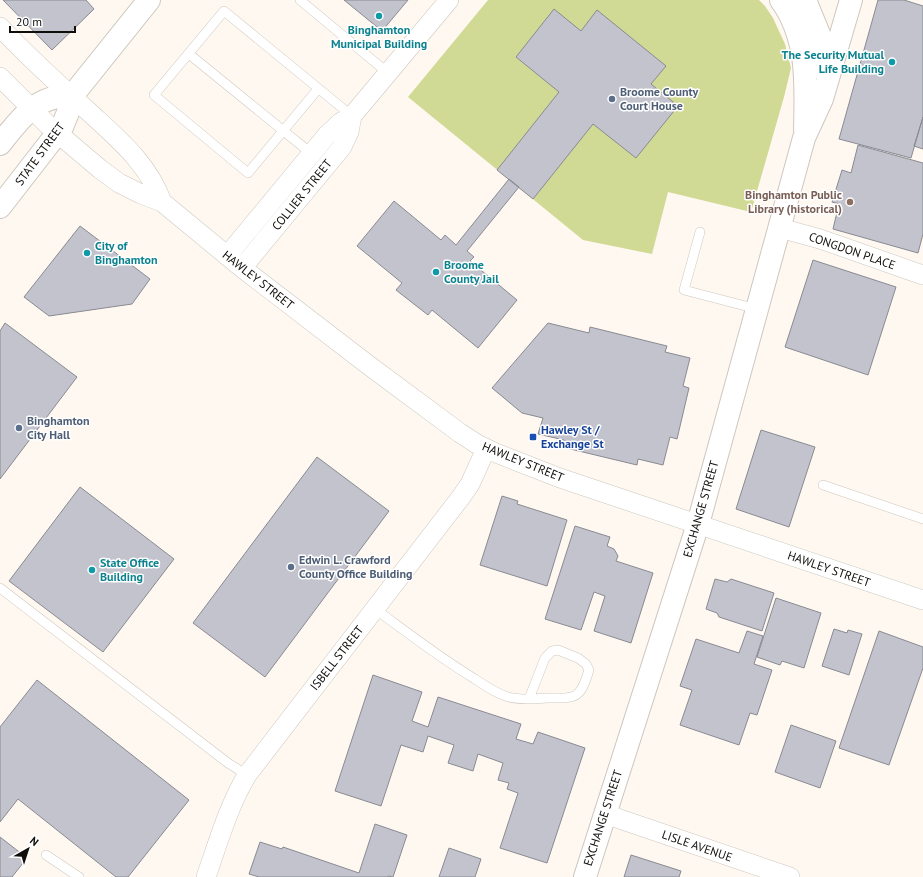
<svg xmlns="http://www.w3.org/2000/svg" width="923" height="877" viewBox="0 0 923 877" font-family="'PT Sans',sans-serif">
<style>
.green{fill:#d1da95}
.building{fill:#c2c3cd;stroke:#898a92}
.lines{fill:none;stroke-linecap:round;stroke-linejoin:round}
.service-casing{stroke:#cdc7bf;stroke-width:10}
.minor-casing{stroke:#cdc7bf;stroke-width:20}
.secondary-casing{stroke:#cdc7bf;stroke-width:24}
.primary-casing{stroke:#cdc7bf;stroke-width:24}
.service{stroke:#fff;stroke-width:9}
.minor{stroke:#fff;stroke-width:19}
.secondary{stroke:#fff;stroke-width:22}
.primary{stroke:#fff;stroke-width:22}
.culture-dot{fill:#0f9aa8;stroke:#fff;stroke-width:1.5}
.service-dot{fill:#5c6f8a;stroke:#fff;stroke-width:1.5}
.education-dot{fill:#8d6e63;stroke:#fff;stroke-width:1.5}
.transit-dot{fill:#1a4fb4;stroke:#fff;stroke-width:1.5}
.labels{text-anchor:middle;stroke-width:3;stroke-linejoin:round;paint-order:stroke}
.culture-label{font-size:12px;font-weight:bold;fill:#0d838f;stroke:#fff;text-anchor:start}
.service-label{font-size:12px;font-weight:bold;fill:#4e5e75;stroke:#fff;text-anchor:start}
.street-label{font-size:12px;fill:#100e0b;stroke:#fff}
.education-label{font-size:12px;font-weight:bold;fill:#785e54;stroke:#fff;text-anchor:end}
.transit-label{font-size:12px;font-weight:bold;fill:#164399;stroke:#fff;text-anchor:start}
</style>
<rect width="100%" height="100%" fill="#fef8f0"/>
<path class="green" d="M488,0H759L765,6L773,18L785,44L791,68L784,97L751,212L668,192L652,254L583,240L408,97Z"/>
<path class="building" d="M3,0H86L94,9L52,50Z
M344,0H408L382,31Z
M878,0H904L923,6V117L911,158L839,139Z
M554,9L581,31L597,10L666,66L651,84L678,106L636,158L593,124L533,199L497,170L559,92L516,57Z
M923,117V149L914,146Z
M858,145L923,163V234L918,253L833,229L839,204L832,202L842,170L851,173Z
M509,179L519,187L467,251L474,257L470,261L517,300L478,348L432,310L428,315L396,290L402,283L357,246L394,201L441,240L445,235L456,245Z
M80,226L150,279L132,304L49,316L24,297Z
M813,260L896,287L868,375L785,347Z
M5,323L77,377L0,479V331Z
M548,323L589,333L590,327L667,346L665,352L690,358L683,386L689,388L677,439L670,437L663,465L638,459L637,465L562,447L564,440L538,434L543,418L522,413L492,388Z
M761,430L815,447L789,527L736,509Z
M317,457L389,511L265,677L193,623Z
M80,487L174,559L103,652L9,581Z
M502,496L518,501L517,504L567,520L547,586L480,565Z
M575,526L610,537L607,546L614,549L618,556L616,561L653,573L631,643L594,631L605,596L594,592L581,630L545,619Z
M715,579L727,582L731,579L774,593L762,631L719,617L717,613L706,609Z
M776,598L821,613L804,668L782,661L780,665L757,657Z
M834,629L847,633L848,630L862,634L849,675L822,666Z
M747,631L763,636L754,664L772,670L757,715L750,713L739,745L680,725L692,690L680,686L696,639L739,653Z
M879,631L923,647V668L889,765L839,748Z
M373,675L422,692L412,721L428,727L438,697L521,724L516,739L533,744L538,732L585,748L547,863L500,848L518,793L507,789L509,783L498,780L503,763L478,754L473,771L448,763L454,745L428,736L423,752L401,745L381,806L335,791Z
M37,680L189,800L128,877H116L18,799L0,822V727Z
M791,725L836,741L820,788L775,772Z
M375,824L407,835L393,877L388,876V877H259L249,874L260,842L282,849L283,847L359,873Z
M0,837L27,858L12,877H0Z
M449,848L481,859L475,877H439Z
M631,855L681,871L679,877H624Z"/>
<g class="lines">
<g class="service-casing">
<path id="service" d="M300,0L388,73
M189,54L312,154
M318,89L248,173L154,95L224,11L352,116
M700,232L684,290L757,309
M823,485L923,519
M0,588L228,763L247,775
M375,609C408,633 440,658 475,679C485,686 496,693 508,697C520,700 535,699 547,698C576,698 580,700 589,670L586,664L578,658L558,650L552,651L545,658L529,699
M46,855L79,877"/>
</g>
<g class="minor-casing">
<path id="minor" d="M0,27C28,57 58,84 88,111C118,139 148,163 162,202
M0,77L48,125L100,169L119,183L141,194L162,202L242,268L371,367L460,433L477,444L496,453L560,478L923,600
M780,228L820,239L923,275
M227,256L327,135L341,122L352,116L449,0
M242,268L342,147L349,132L352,116
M605,814L790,877
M206,877C218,843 228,807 247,775L461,497L470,484L486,449"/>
</g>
<g class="secondary-casing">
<path id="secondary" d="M781,0C809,39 806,85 805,130
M805,0L821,39L826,73
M585,877L698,524L804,138L822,99L851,0"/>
</g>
<g class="primary-casing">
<path id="primary" d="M0,144C20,119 37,94 72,96
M0,207L62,127L71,105L72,96L149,0"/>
</g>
<use href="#service" class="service"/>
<use href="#minor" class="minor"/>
<use href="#secondary" class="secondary"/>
<use href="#primary" class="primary"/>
</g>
<g class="culture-dot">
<circle cx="379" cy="16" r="4"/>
<circle cx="892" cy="62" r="4"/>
<circle cx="87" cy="253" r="4"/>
<circle cx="436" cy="272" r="4"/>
<circle cx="92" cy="570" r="4"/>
</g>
<g class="service-dot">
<circle cx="612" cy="99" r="4"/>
<circle cx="19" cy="428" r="4"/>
<circle cx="291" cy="567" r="4"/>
</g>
<circle class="education-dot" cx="850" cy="202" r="4"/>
<rect class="transit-dot" x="529" y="433" width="8" height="8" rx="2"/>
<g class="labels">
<g class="culture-label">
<text x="379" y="34" text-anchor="middle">Binghamton<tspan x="379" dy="14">Municipal Building</tspan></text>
<text x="884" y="59" text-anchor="end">The Security Mutual<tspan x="884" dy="14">Life Building</tspan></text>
<text x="95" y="250">City of<tspan x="95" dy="14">Binghamton</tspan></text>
<text x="444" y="269">Broome<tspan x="444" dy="14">County Jail</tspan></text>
<text x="100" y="567">State Office<tspan x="100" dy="14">Building</tspan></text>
</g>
<g class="service-label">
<text x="620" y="96">Broome County<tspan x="620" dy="14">Court House</tspan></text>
<text x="27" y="425">Binghamton<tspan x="27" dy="14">City Hall</tspan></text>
<text x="299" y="564">Edwin L. Crawford<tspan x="299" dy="14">County Office Building</tspan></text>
</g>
<g class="street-label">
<text transform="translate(40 154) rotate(-54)" y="4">STATE STREET</text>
<text transform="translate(302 195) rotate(-51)" y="4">COLLIER STREET</text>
<text transform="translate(852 251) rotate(19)" y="4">CONGDON PLACE</text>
<text transform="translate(258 280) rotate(38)" y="4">HAWLEY STREET</text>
<text transform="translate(523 462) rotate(22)" y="4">HAWLEY STREET</text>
<text transform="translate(701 509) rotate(-74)" y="4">EXCHANGE STREET</text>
<text transform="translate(829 569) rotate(19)" y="4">HAWLEY STREET</text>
<text transform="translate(337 658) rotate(-52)" y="4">ISBELL STREET</text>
<text transform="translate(603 818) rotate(-72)" y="4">EXCHANGE STREET</text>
<text transform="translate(697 846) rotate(19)" y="4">LISLE AVENUE</text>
</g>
<g class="education-label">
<text x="842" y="199">Binghamton Public<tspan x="842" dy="14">Library (historical)</tspan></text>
</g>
<g class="transit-label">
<text x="541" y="434">Hawley St /<tspan x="541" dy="14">Exchange St</tspan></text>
</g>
</g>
<g transform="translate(28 849) rotate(39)" stroke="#ffffff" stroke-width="3" paint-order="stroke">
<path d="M0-3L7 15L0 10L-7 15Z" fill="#100e0b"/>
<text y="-6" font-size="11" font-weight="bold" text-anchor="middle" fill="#100e0b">N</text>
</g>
<path d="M10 26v6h65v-6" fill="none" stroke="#100e0b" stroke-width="2"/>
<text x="16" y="26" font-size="12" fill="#100e0b" stroke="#ffffff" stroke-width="3" paint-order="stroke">20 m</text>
</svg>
